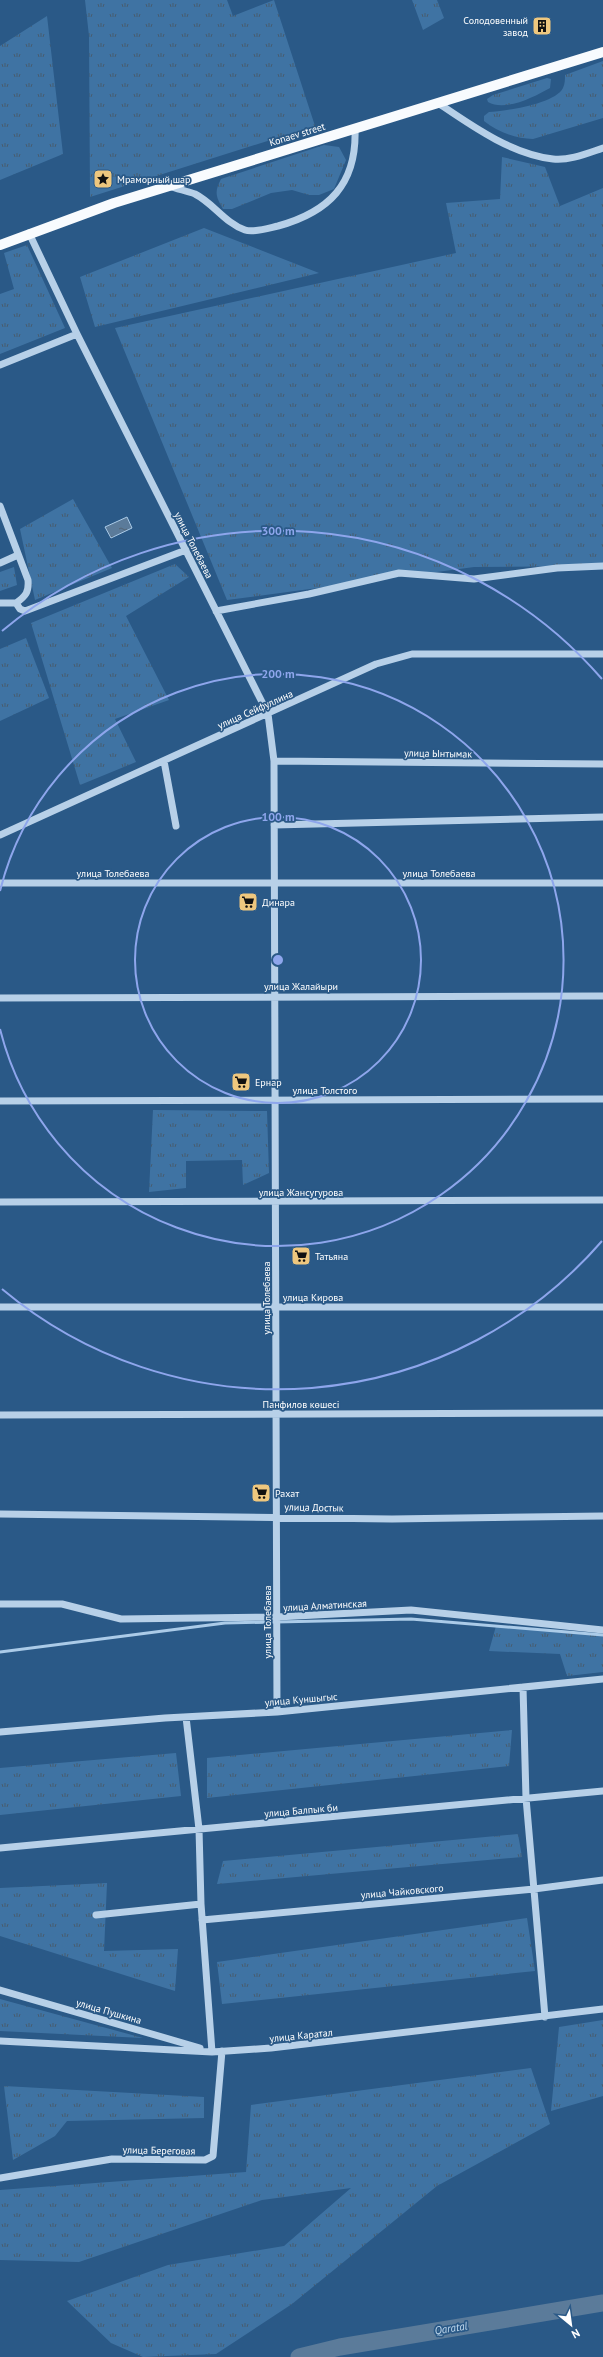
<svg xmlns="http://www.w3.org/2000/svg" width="603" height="2357" viewBox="0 0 603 2357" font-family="'PT Sans',sans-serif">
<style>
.grass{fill:url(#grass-tufts)}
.water{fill:url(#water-ripples);stroke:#abcbe8}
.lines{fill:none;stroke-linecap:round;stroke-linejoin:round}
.stream{stroke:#abcbe8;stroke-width:3}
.river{stroke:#5b7b9a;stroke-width:17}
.minor{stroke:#b7d0e8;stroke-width:7}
.major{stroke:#f8fbfe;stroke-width:10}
.ring{fill:none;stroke:#8ea6ec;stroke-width:2}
.labels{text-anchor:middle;stroke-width:3.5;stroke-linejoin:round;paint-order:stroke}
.poi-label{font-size:10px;fill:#fff;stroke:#2a5987;text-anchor:start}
.street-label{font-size:10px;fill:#fff;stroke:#2a5987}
.water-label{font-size:11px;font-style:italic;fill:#c2daef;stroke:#2a5987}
.centre{fill:#8ea6ec;stroke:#2a5987;stroke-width:2}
.ring-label{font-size:12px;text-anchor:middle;font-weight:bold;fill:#8ea6ec;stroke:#2a5987;stroke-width:3.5;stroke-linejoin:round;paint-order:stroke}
</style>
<defs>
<pattern id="grass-tufts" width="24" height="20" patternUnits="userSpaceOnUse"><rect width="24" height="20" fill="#3f73a3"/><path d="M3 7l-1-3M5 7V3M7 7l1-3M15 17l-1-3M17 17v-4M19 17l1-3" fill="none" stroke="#475c6f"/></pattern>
<pattern id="water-ripples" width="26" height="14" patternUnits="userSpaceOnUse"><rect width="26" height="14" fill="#5b7b9a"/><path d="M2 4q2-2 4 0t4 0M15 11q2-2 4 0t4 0" fill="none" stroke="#546473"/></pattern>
</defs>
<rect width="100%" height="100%" fill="#2a5987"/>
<path class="grass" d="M85,0H227L233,16L274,0L315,126L90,197L89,36Z
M412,0H437L444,18L423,30Z
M47,16L63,154L0,180V46Z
M603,61V118L533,139C517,139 497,132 484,121V116L489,112C506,111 555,104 563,88C565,84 565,79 565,75Z
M547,78L551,79L550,88C534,97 505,112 488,102L487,99L493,95Z
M324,145L339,147L346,160L334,189L319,195H309L292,190L271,193L232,209H223C216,197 214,192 221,179Z
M502,157L545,167L560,206L603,188V566L474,567L227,600L115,328L456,253L446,203L500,199Z
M204,228L319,273L95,327L80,277Z
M27,245L65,328L0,354V294L14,289L4,253Z
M73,499L112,568L35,600L20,529Z
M175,564L189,577L126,616L169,700L115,719L136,762L80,785L31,623Z
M14,567L17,585L0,591V572Z
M26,638L49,698L0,721V649Z
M153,1110L267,1111L269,1173L243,1185L242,1160L186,1161V1188L149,1192Z
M496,1626L603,1635V1672L567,1676L560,1654L489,1651Z
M512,1730L509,1766L207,1798V1758Z
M176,1753L181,1796L0,1815V1768Z
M518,1834L522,1857L217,1884L223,1861Z
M107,1883L104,1951L178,1949L175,1991L0,1936V1888Z
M527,1918L535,1971L222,2004L217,1962Z
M0,1999L143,2038L0,2031Z
M603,2020V2096L551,2111L559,2027Z
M531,2068L550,2124L437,2186L292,2304L216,2354L143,2357L111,2343L67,2301L168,2265L284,2246L351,2188L262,2200L79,2262L0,2260V2190L246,2172L251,2105Z
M4,2086L204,2097V2118L67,2121L55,2136L13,2160Z"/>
<path class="water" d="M127,517L132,528L111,538L105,527Z"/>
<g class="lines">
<path class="stream" d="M0,1652L225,1623L411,1619L603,1635"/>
<path class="river" d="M299,2357L340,2347L603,2303"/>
<path class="minor" d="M438,103C472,126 511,154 553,159C569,161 588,153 603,148
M169,186C177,189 187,191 195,194C213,203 225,223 245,230C254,233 269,228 278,226C329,212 357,184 355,129
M29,233L77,334L268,714L274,761L277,1712
M0,365L77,334
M0,506L28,580C29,592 26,596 16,603
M0,563L18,555
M0,603H16L20,609L25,611L186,550
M216,611L309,594L399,573L474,579L557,568L603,566
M164,761L176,826
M274,761L603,764
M274,825L603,817
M0,835L376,664L412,654H603
M0,883H603
M0,998L603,996
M0,1101L603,1099
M0,1202L603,1200
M0,1307H603
M0,1415L603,1413
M0,1514L392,1519L603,1516
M0,1604H62L121,1619L277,1617L411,1610L603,1630
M523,1687L526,1798L545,2017
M186,1717L199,1829L201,1904L212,2052
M0,1732L165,1718L277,1712L603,1679
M0,1848L603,1791
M96,1915L201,1904
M202,1920L534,1889L603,1880
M0,1990L200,2048
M0,2041L212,2052L271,2048L603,2009
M0,2178L112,2159L205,2160L213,2156L222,2051"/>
<path class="major" d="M0,245L114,203L603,52"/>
</g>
<g class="ring">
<circle cx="278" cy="960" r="143"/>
<path d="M0 891A286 286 0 1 1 0 1029"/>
<path d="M602 1241A429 429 0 0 1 2 1289M2 631A429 429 0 0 1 602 679"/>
</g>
<defs>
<g id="building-square" transform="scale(1)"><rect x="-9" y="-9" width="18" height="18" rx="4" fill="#eec77e" stroke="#2a5987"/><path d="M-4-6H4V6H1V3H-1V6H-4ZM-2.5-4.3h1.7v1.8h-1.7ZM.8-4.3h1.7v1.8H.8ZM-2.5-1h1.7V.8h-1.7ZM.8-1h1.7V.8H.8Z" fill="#111"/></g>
<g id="sight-square" transform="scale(1)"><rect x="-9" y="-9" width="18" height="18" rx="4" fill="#eec77e" stroke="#2a5987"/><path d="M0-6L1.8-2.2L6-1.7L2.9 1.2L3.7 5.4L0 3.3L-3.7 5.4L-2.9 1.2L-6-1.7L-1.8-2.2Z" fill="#111"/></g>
<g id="supermarket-square" transform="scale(1)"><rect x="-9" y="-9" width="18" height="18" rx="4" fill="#eec77e" stroke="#2a5987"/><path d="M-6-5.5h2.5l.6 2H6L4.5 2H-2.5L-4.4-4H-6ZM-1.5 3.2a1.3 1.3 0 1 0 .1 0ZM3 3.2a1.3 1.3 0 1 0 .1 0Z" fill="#111"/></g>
</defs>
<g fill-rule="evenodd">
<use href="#building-square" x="542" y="26"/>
<use href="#sight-square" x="103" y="179"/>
<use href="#supermarket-square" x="248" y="902"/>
<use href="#supermarket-square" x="241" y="1082"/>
<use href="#supermarket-square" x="301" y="1256"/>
<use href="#supermarket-square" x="261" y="1493"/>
</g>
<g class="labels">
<g class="poi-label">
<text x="528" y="24" text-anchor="end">Солодовенный<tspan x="528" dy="12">завод</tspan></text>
<text x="117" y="183">Мраморный шар</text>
<text x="262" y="906">Динара</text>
<text x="255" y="1086">Ернар</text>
<text x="315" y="1260">Татьяна</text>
<text x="275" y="1497">Рахат</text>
</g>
<g class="street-label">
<text transform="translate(297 134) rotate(-17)" y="4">Konaev street</text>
<text transform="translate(194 545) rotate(63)" y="4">улица Толебаева</text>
<text transform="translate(255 709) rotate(-24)" y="4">улица Сейфуллина</text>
<text transform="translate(438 753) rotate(1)" y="4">улица Ынтымак</text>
<text x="113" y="877">улица Толебаева</text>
<text x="439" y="877">улица Толебаева</text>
<text x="301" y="990">улица Жалайыри</text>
<text x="325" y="1094">улица Толстого</text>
<text x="301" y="1196">улица Жансугурова</text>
<text x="313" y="1301">улица Кирова</text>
<text transform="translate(266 1298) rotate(-90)" y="4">улица Толебаева</text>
<text x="301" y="1408">Панфилов көшесі</text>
<text transform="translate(314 1507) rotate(1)" y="4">улица Достык</text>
<text transform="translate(325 1605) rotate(-3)" y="4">улица Алматинская</text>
<text transform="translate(267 1622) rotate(-90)" y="4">улица Толебаева</text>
<text transform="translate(301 1699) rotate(-5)" y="4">улица Куншыгыс</text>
<text transform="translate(301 1810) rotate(-5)" y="4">улица Балпык би</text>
<text transform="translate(402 1891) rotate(-5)" y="4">улица Чайковского</text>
<text transform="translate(109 2011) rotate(16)" y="4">улица Пушкина</text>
<text transform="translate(301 2035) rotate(-6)" y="4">улица Каратал</text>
<text transform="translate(159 2150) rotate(1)" y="4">улица Береговая</text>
</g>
<g class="water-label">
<text transform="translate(451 2328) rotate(-9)" y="4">Qaratal</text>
</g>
</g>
<circle cx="278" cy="960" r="6" class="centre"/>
<g class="ring-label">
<text x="278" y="535">300 m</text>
<text x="278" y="678">200 m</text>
<text x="278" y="821">100 m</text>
</g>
<g transform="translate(571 2325) rotate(151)" stroke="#2a5987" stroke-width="3" paint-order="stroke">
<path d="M0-3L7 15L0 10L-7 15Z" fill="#ffffff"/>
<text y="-6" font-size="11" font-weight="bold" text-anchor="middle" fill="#ffffff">N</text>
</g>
</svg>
